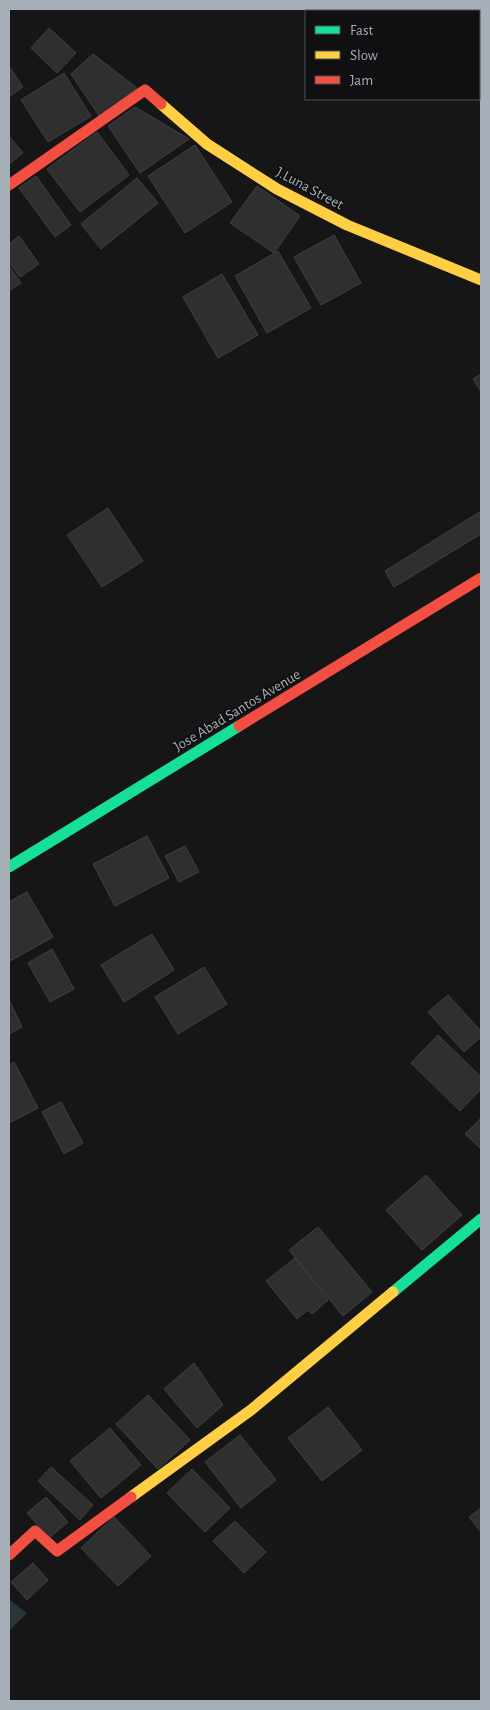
<svg xmlns="http://www.w3.org/2000/svg" width="490" height="1710" viewBox="0 0 490 1710" font-family="'Alegreya Sans',sans-serif">
<style>
.water{fill:#293338}
.building{fill:#2f2f30;stroke:#3e4042}
.lines{fill:none;stroke-linecap:round;stroke-linejoin:round}
.fast{stroke:#16e098;stroke-width:11}
.slow{stroke:#ffcf43;stroke-width:11}
.jam{stroke:#f24e42;stroke-width:11}
.labels{text-anchor:middle;stroke-width:4;stroke-linejoin:round;paint-order:stroke}
.street-label{font-size:15px;fill:#a6aeb7;stroke:#101012}
</style>
<rect width="100%" height="100%" fill="#161616"/>
<path class="water" d="M9,1599L27,1613L9,1631Z"/>
<path class="building" d="M49,28L76,53L57,73L31,48Z
M93,54L137,88L100,117L71,74Z
M9,66L23,87L9,97Z
M64,73L91,116L48,142L21,100Z
M135,107L189,139L140,173L108,126Z
M97,132L129,175L80,212L47,169Z
M9,136L23,153L9,164Z
M195,145L232,202L185,233L148,176Z
M36,176L71,225L55,237L19,188Z
M137,178L158,203L101,249L81,224Z
M257,186L300,216L274,253L230,223Z
M334,235L361,283L321,305L294,257Z
M19,236L39,264L20,277L9,262V244Z
M278,251L311,308L267,333L235,276Z
M9,266L21,283L9,291Z
M222,274L258,335L218,358L183,297Z
M481,374V392L473,379Z
M108,508L143,561L102,587L67,535Z
M481,511V534L394,587L385,571Z
M147,836L169,878L115,906L93,864Z
M185,846L199,872L179,882L165,856Z
M27,892L53,937L10,961L9,959V902Z
M152,934L174,970L124,1002L101,965Z
M52,949L74,989L50,1002L28,963Z
M204,967L227,1004L178,1034L155,997Z
M448,995L481,1031V1037L464,1052L428,1012Z
M9,1000L22,1027L9,1034Z
M438,1035L481,1077V1089L460,1111L411,1063Z
M14,1062L38,1108L9,1123V1065Z
M61,1102L83,1143L64,1154L42,1112Z
M481,1118V1149L465,1134Z
M426,1175L462,1215L422,1250L386,1210Z
M318,1227L372,1292L343,1316L289,1250Z
M295,1258L328,1300L312,1314L308,1310L297,1319L266,1281Z
M194,1363L223,1405L197,1428L164,1389Z
M148,1395L190,1440L158,1469L116,1424Z
M328,1407L362,1450L322,1481L288,1438Z
M110,1428L141,1465L101,1498L70,1461Z
M240,1435L276,1480L241,1508L205,1462Z
M51,1467L93,1505L80,1520L38,1481Z
M192,1469L230,1508L205,1532L167,1493Z
M46,1497L68,1522L49,1538L27,1513Z
M481,1508V1532L469,1517Z
M114,1517L151,1556L118,1586L81,1548Z
M235,1521L266,1552L244,1573L213,1541Z
M33,1563L48,1580L27,1600L11,1582Z"/>
<g class="lines">
<path class="fast" d="M9,867L239,726
M393,1292L481,1219"/>
<path class="slow" d="M161,104L207,144L277,189L347,225L481,280
M131,1497L251,1410L393,1292"/>
<path class="jam" d="M9,185L145,90L161,104
M239,726L481,578
M9,1555L35,1531L57,1551L131,1497"/>
</g>
<g class="labels">
<g class="street-label">
<text transform="translate(310 188) rotate(28)" y="5">J.Luna Street</text>
<text transform="translate(237 710) rotate(-31)" y="5">Jose Abad Santos Avenue</text>
</g>
</g>
<rect width="490" height="1710" fill="none" stroke="#a6aeb7" stroke-width="20"/>
<rect x="305" y="10" width="175" height="90" fill="#101012" stroke="#4c4f54"/>
<rect x="315" y="26" width="25" height="8" fill="#16e098" stroke="#4c4f54"/>
<text x="350" y="35" font-size="15" fill="#a6aeb7">Fast</text>
<rect x="315" y="51" width="25" height="8" fill="#ffcf43" stroke="#4c4f54"/>
<text x="350" y="60" font-size="15" fill="#a6aeb7">Slow</text>
<rect x="315" y="76" width="25" height="8" fill="#f24e42" stroke="#4c4f54"/>
<text x="350" y="85" font-size="15" fill="#a6aeb7">Jam</text>
</svg>
